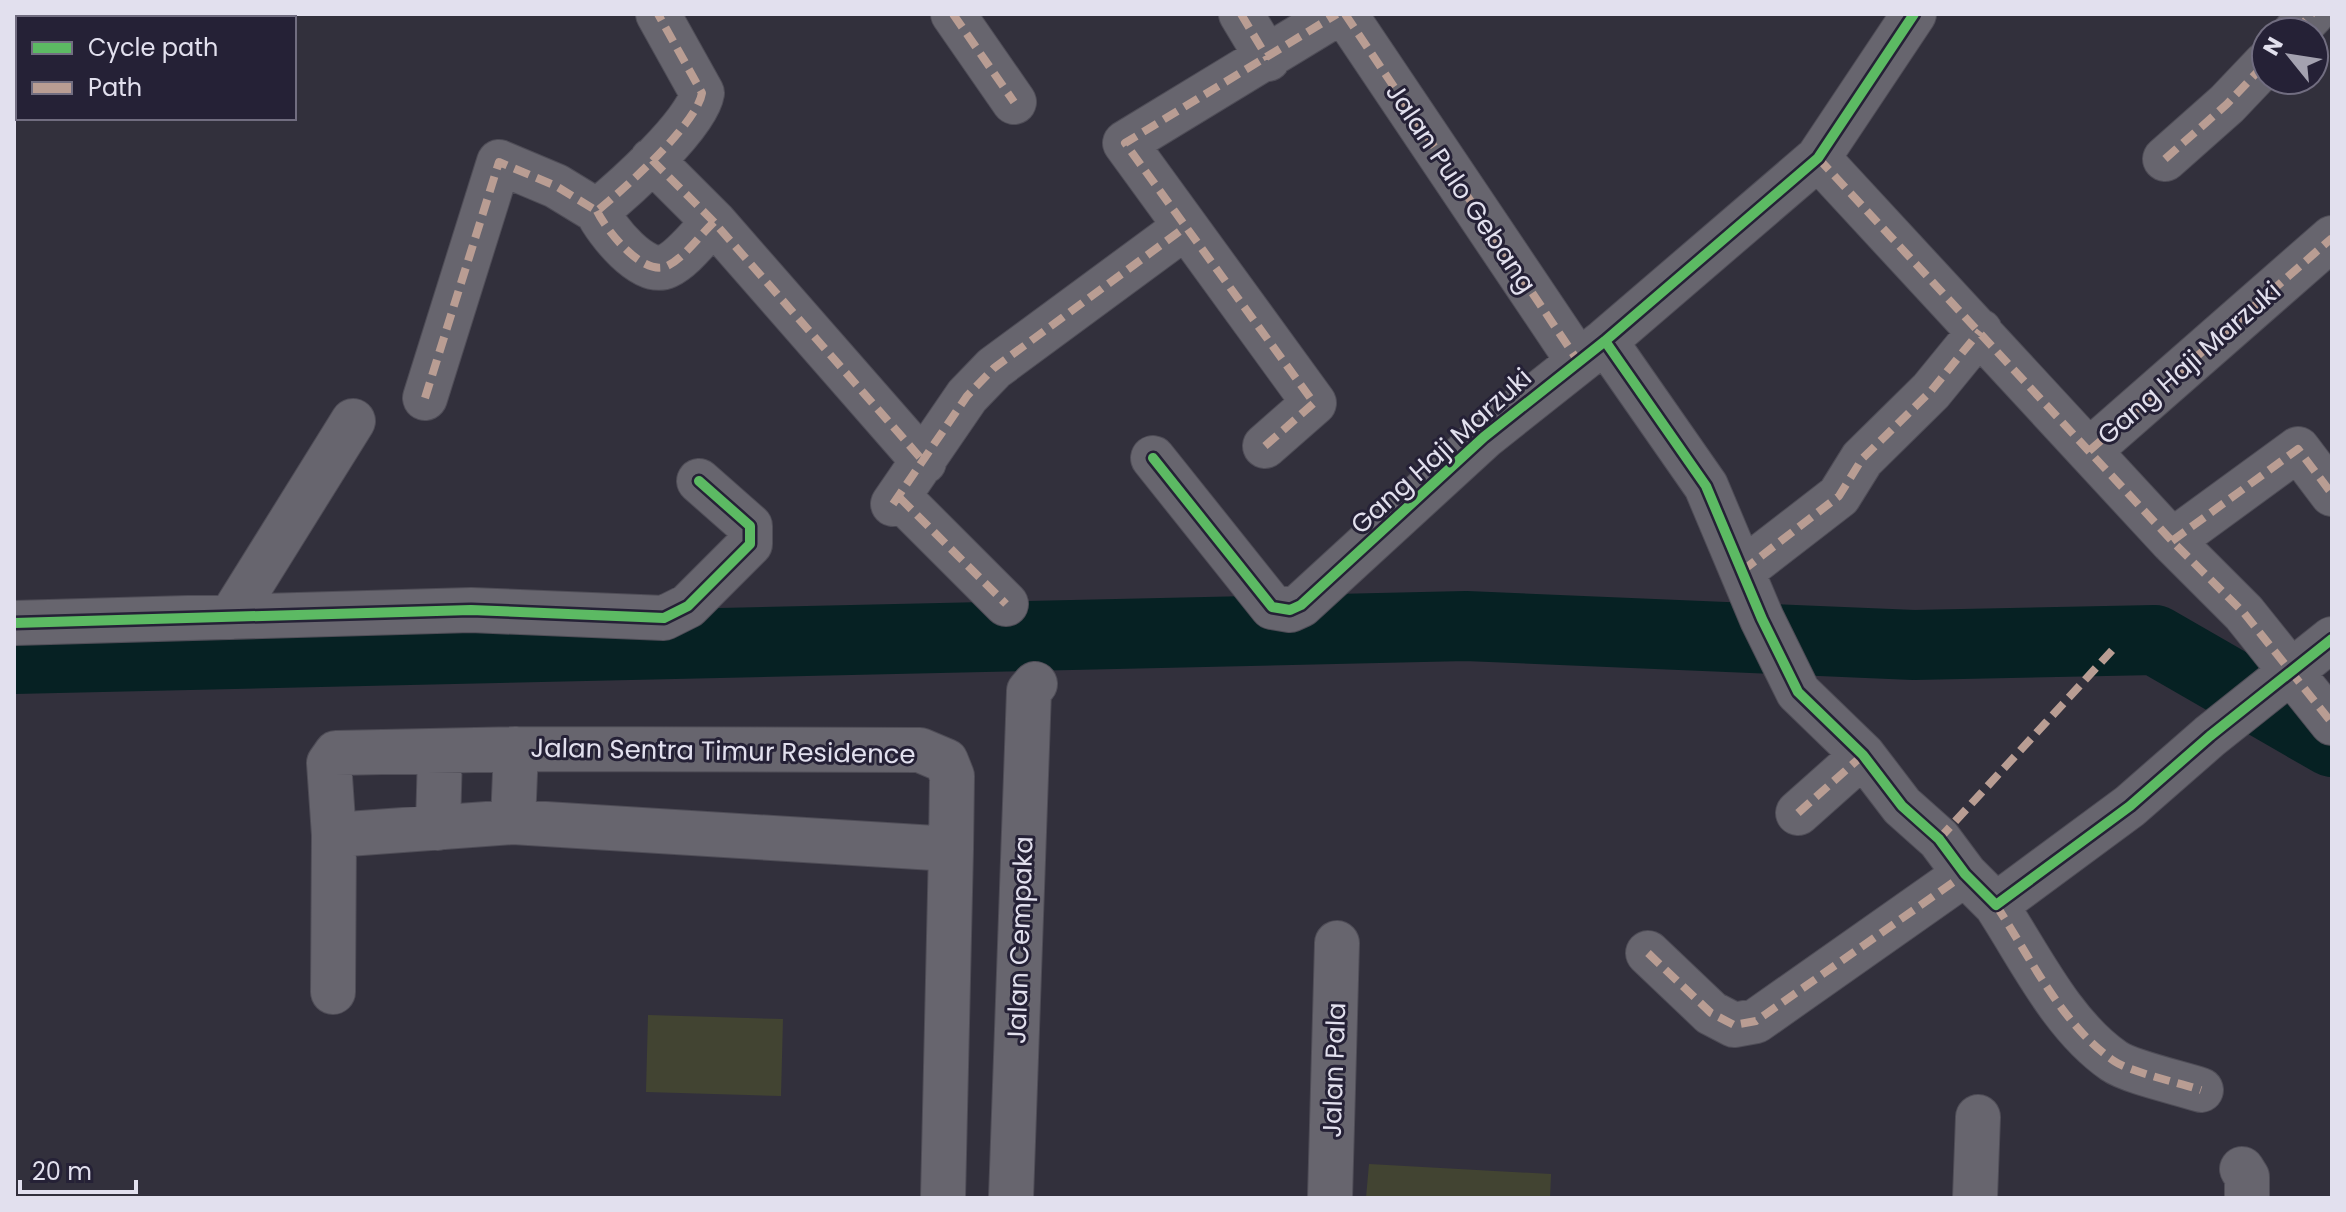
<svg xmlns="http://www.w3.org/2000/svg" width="2346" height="1212" viewBox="0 0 2346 1212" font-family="Poppins,sans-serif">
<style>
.green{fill:#424432}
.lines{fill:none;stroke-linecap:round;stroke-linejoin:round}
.river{stroke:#062123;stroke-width:70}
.minor-casing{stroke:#4f4d57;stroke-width:46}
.minor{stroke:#67656e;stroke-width:44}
.quiet{stroke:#b99d93;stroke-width:8;stroke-dasharray:16 8;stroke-linecap:butt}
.cycleway-casing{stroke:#252136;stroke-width:15}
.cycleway{stroke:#5cba63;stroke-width:10}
.labels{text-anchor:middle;stroke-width:6;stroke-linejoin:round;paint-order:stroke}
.street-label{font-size:26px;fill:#e2e0ee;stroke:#252136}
</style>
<rect width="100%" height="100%" fill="#32303c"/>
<path class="green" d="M648,1015L783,1019L781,1096L646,1092Z
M1369,1164L1551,1174L1550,1198H1366Z"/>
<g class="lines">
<path class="river" d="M14,659L1466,626L1914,645L2155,640L2332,742"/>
<g class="minor-casing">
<path id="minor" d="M953,14L1014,102
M1241,14L1268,59
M1345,14L1578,361
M2295,32L2312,14
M1818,158L2172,541L2244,613L2332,723
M2165,159L2227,104L2266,63
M652,160L714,222L924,462
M597,211C606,230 643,277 667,266C684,258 701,234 714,222
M1605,341L1706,486L1762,619L1798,692L1863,755L1902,806L1939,839L1965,874L1996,905L2130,806L2210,736L2332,639
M425,398L499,162L556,186L597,211C623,190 697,124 702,93L658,14
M1265,446L1314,403L1125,143L1337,14
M2089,451L2332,238
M1153,458L1272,607L1290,610L1301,605L1484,437L1605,341L1818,158L1914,14
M900,498L1006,604
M893,504L967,396L994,368L1184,228
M2172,541L2298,449L2332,494
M1742,571L1839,496L1862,459L1931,391L1980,331
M231,617L353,421
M14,623L471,610L664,618L688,606L750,544V526L699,481
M1798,813L1863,755
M513,822L516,749
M438,828L440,752
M334,835L329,763L336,753L516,749L920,750L946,761L952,776L951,849L943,1198
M1996,905C2030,957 2062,1025 2114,1061C2130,1072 2180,1083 2201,1090
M1648,953L1711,1013L1734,1025L1756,1021L1965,874
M333,992L334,835L513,822L951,849
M2242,1169L2247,1177V1198
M1011,1198L1029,691L1035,684
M1330,1198L1337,943
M1975,1198L1978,1117"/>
</g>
<use href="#minor" class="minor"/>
<path class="quiet" d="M953,14L1014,102
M1241,14L1268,59
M1345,14L1578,361
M2295,32L2312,14
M1818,158L2172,541L2244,613L2332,723
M2165,159L2227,104L2266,63
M652,160L714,222L924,462
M597,211C606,230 643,277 667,266C684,258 701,234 714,222
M425,398L499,162L556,186L597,211C623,190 697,124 702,93L658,14
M1265,446L1314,403L1125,143L1337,14
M2089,451L2332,238
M900,498L1006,604
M893,504L967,396L994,368L1184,228
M2172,541L2298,449L2332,494
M1742,571L1839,496L1862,459L1931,391L1980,331
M1798,813L1863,755
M1939,839L2117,645
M1996,905C2030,957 2062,1025 2114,1061C2130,1072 2180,1083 2201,1090
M1648,953L1711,1013L1734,1025L1756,1021L1965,874"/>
<g class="cycleway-casing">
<path id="cycleway" d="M1605,341L1706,486L1762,619L1798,692L1863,755L1902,806L1939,839L1965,874L1996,905L2130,806L2210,736L2332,639
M1153,458L1272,607L1290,610L1301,605L1484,437L1605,341L1818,158L1914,14
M14,623L471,610L664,618L688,606L750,544V526L699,481"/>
</g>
<use href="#cycleway" class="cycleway"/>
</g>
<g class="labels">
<g class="street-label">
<text transform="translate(1461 188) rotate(56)" y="9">Jalan Pulo Gebang</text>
<text transform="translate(2189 363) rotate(-41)" y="9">Gang Haji Marzuki</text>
<text transform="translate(1441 451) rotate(-42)" y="9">Gang Haji Marzuki</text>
<text transform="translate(723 751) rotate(1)" y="9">Jalan Sentra Timur Residence</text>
<text transform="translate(1020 940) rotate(-88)" y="9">Jalan Cempaka</text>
<text transform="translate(1334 1070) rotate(-88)" y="9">Jalan Pala</text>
</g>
</g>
<rect width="2346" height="1212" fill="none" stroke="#e2e0ee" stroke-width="32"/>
<rect x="16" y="16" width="280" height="104" fill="#252136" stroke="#716d80" stroke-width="2"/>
<rect x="32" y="42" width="40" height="12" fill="#5cba63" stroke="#716d80" stroke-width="2"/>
<text x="88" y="56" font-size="24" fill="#e2e0ee">Cycle path</text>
<rect x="32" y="82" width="40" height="12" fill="#b99d93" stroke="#716d80" stroke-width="2"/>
<text x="88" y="96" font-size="24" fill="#e2e0ee">Path</text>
<g transform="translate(2290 56) rotate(300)"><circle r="38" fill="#252136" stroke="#716d80" stroke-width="2"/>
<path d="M0-6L14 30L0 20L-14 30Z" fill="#a4a2b0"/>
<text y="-12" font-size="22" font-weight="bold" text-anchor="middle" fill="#e2e0ee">N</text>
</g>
<path d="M20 1180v12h116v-12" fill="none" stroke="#e2e0ee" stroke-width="4"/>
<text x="32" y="1180" font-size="24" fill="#e2e0ee" stroke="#252136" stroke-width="6" paint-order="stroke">20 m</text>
</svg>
